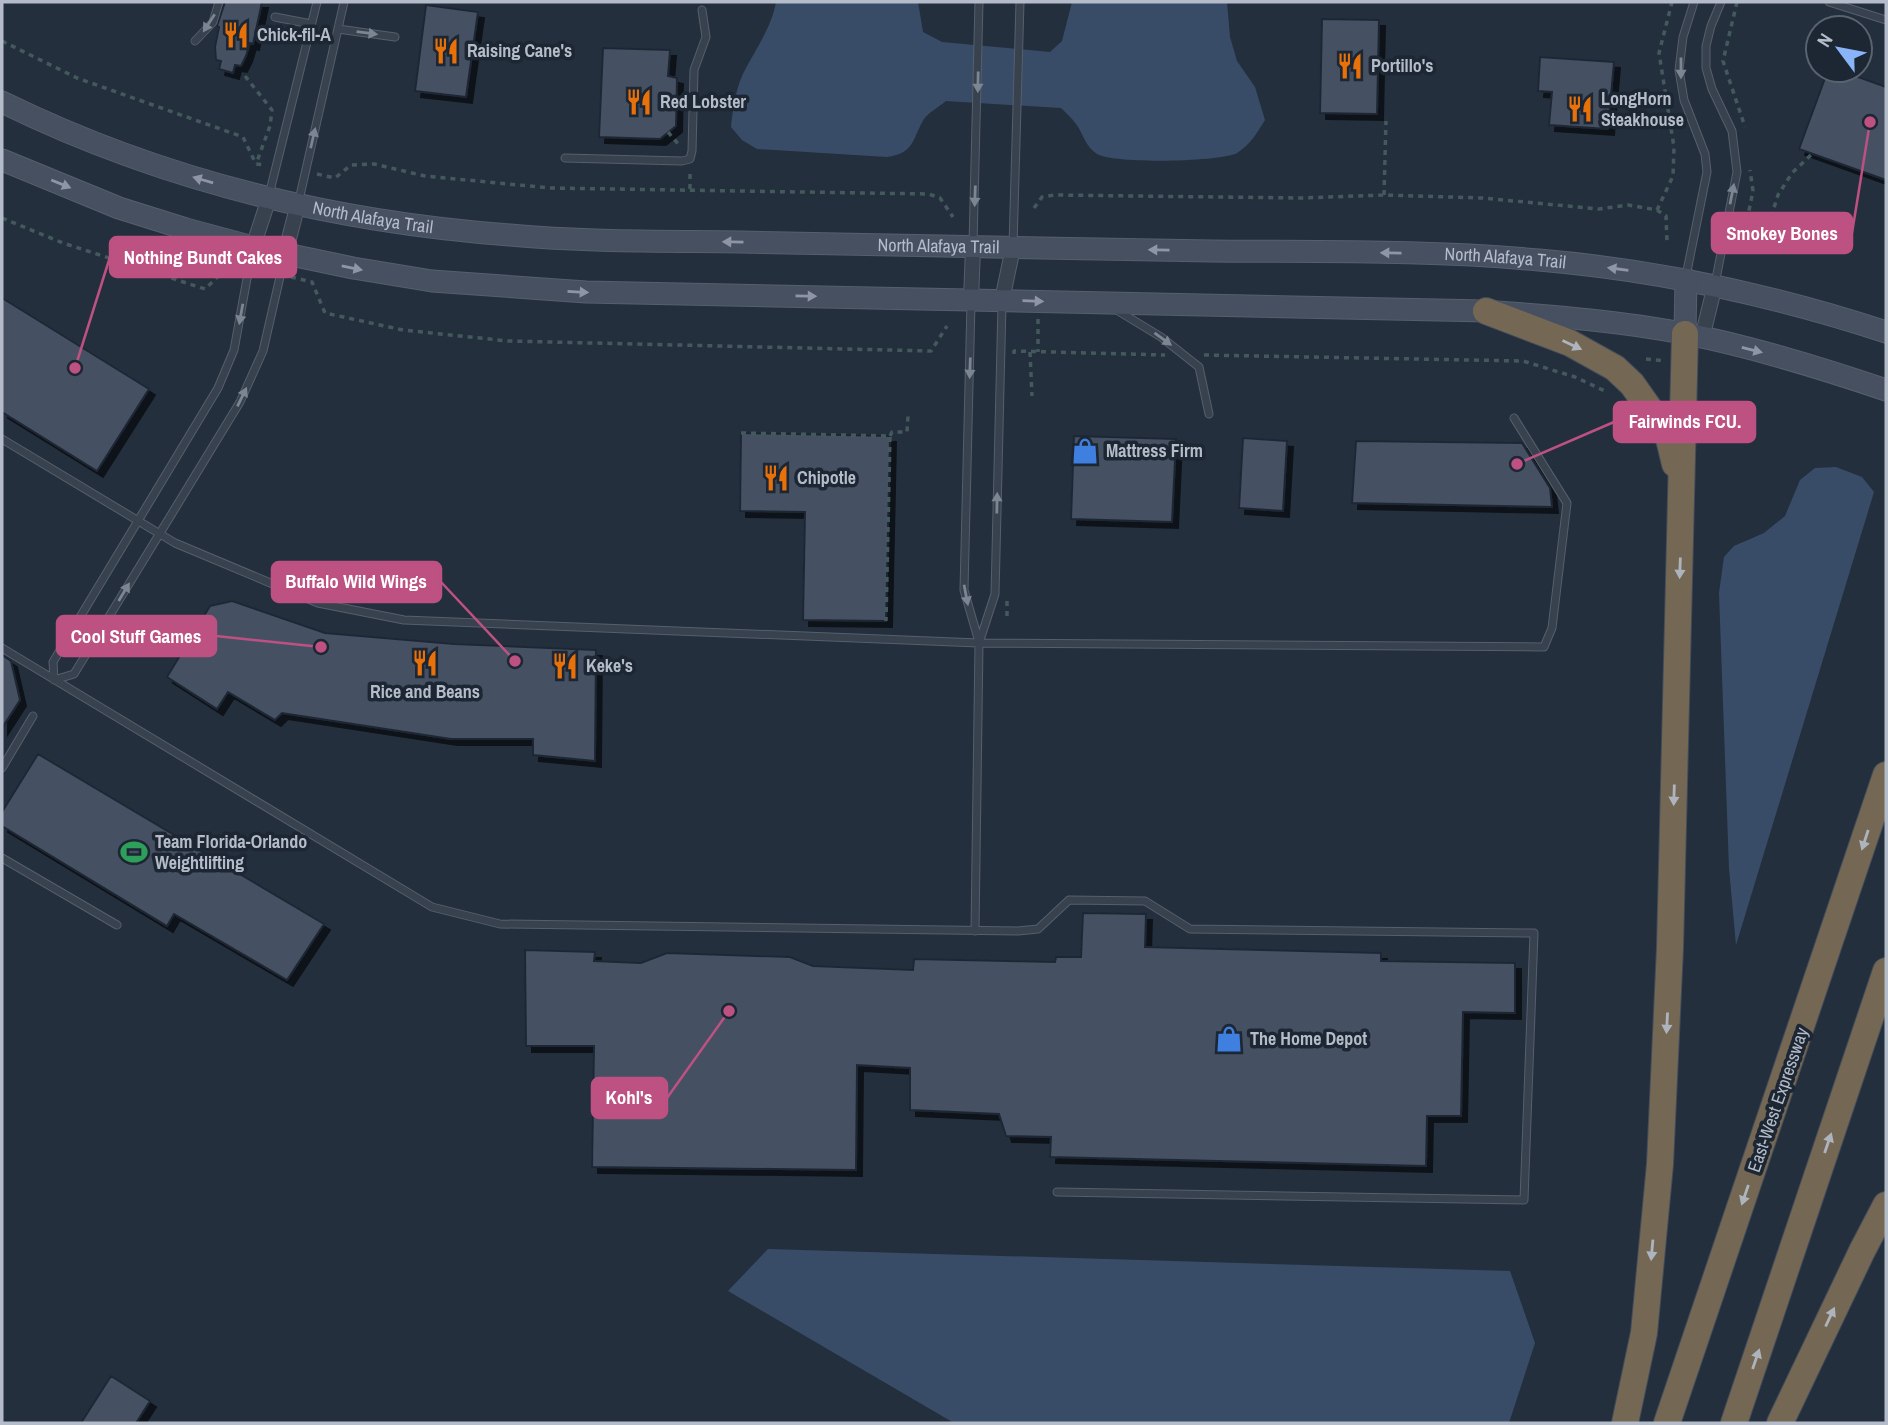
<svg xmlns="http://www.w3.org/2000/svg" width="1888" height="1425" viewBox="0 0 1888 1425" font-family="'Archivo Narrow',sans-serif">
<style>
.water{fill:#394c67}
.building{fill:#455162;stroke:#1f2835;stroke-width:2;filter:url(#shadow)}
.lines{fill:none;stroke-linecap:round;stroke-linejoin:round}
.lane-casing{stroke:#565f6c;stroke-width:9}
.street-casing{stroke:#565f6c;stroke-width:16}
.secondary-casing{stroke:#565f6c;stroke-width:23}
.highway-casing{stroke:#434c59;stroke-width:28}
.path{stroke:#44595c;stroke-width:3.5;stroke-dasharray:5 5;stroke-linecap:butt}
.lane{stroke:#38414e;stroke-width:7}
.street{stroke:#38414e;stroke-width:14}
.secondary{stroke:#465061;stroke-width:21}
.highway{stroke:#746855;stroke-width:26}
.oneway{fill:#7c8592}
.oneway2{fill:#8e96a5}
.oneway3{fill:#aeb4bd}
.labels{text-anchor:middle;stroke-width:7;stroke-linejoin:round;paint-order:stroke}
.poi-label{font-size:18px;font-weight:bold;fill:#b4bcc9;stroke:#1d2633;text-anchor:start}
.street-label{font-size:18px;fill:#b4bcc9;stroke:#1d2633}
.leader{fill:none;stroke:#bd5182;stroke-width:2.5}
.callout-dot{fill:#bd5182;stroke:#1d2633;stroke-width:2.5}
.callout{fill:#bd5182;stroke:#bd5182;stroke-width:2.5}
.callout-label{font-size:19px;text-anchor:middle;font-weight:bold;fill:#fff}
</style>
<defs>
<filter id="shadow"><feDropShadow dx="6" dy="6" stdDeviation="0" flood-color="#0009"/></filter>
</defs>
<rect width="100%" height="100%" fill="#242f3e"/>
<path class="water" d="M776,2H918L923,32L942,42L1050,52L1062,41L1072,2H1227L1230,37L1237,61L1255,87L1265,120C1257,133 1250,145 1237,153C1220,162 1113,164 1097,154C1085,146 1084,135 1076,124C1072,118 1066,113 1061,108L946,101C939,107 929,112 924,119C912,139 915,153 887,157L757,149L742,140L731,127C733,108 736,85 746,68C757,47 772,26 776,2Z
M1836,467L1862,477L1874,492L1736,945L1729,868L1719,593L1724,557L1734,546L1764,533L1785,516L1800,480L1815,468Z
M768,1249L1510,1271L1535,1343L1509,1423H954L728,1291Z"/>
<path class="building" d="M225,2H262L253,44L250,43L246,56L241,66L235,65L233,73L219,69L221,61L216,60L215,47L219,27L217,26Z
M426,5L478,12L466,97L415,91Z
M1322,19L1379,20L1377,114L1320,113Z
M603,48L670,50L668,76L677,78L676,126L660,139L599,137Z
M1540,57L1614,62L1608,129L1549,125L1552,92L1538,91Z
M1828,70H1839L1886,87V180L1799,149Z
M2,298L149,389L97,471L2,412Z
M741,433L890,436L886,621L803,620L805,512L740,511Z
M1074,436L1176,439L1172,522L1071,519Z
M1243,438L1287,441L1283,511L1239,508Z
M1356,441L1522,443L1550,488L1552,507L1352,503Z
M232,601L325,633L454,644L596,650L595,761L533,755V739H451L282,713L275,720L228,692L217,709L167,677L210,606Z
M2,655L11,661L20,700L2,728Z
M38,754L324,924L287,980L174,914L167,926L2,826V812Z
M1083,913L1146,914L1145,947L1381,953V961L1515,963V1013L1463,1012L1461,1116H1427L1426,1166L1050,1157L1051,1137L1006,1136L999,1114L910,1110V1068L857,1065L856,1170L592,1167L594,1046H526L525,950L595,952L594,961L641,963L667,953L790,957L813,966L913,970L914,959L1055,962L1056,957H1081Z
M111,1376L150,1401L136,1423H81Z"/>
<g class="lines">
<g class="lane-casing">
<path id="lane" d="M1829,2L1886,20
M275,17L311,24
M338,29L395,37
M195,41L213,22L219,2
M565,158L682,161L690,159L692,151L694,70L706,37L702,10
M269,195L317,2
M299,200L344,2
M973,244L979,2
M1013,246L1020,2
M252,251L234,350L218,388L53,662L54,680L74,674L240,402L263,351L285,255
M1686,276L1707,172L1705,154L1684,100L1679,70L1683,37L1694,2
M1715,284L1737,172L1732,131L1712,89L1706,68V46L1711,26L1721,2
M971,303L964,590L979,642
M1115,309L1161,337L1199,367L1209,414
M2,439L175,543L318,603L404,620L979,643L1544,647L1552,628L1567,503L1514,418
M2,648L432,907L500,924L1018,931L1038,929L1069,900L1145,901L1190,929L1534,933L1524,1200L1057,1192
M2,768L33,716
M2,858L117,925
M975,931L979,643L995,594L1002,304"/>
</g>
<g class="street-casing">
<path id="street" d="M253,247L269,198
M285,254L298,204
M971,300L973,248
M1002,300L1013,248
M1702,338L1715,285"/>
</g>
<g class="secondary-casing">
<g id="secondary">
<path id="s1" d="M2,102C161,180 335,222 510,235C587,242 664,241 741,242C898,246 1055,248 1212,251C1321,252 1430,250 1539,260C1657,270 1773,295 1886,332"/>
<path d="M2,160L119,208L186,229L253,247L353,268L432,281L586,292L1486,311C1553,316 1621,321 1687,334C1754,347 1821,368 1886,390"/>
<path d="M1685,334L1686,279"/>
</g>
</g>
<g class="highway-casing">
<path id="highway" d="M1486,311L1570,343L1615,368L1632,384L1668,435L1675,464
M1625,1423L1644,1333L1660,1164L1670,948L1685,334
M1667,1423L1886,775
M1734,1423L1886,971
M1780,1423L1862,1251L1886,1205"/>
</g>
<path class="path" d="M1737,2L1723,61L1745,127
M2,41L77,78L243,137L256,164L265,165
M245,76L272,110L270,126L256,164
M668,132L679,145
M317,174L335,178L351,165L374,164L425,176L550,188L929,194L940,198L953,217
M690,189V170
M1384,195L1386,121
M1034,208L1042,197L1054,195L1301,198L1384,195L1482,198L1599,209L1628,205L1657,210L1666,216L1667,242
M1657,210L1673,176L1674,147L1659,53L1672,2
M2,218L63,243L205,289L225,270L238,271
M1750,250L1746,225L1753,191L1750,170
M1750,250L1767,230L1778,195L1792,173L1812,154
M291,277L312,282L325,313L403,330L508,341L931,351L947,326
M1038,319V352
M1030,352L1032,396
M1014,354V351L1165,355
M1204,355L1523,361L1575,377L1607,392
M1646,359L1665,361
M741,433L890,436L886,621
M890,436L892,432H907L908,416
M1007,616V599"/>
<use href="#lane" class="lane"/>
<use href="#street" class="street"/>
<use href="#secondary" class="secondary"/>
<use href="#highway" class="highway"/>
</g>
<defs><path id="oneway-solid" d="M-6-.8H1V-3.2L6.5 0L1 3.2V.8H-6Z" transform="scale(1.75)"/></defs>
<g class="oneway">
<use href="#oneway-solid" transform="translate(209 23) rotate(123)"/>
<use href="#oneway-solid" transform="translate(367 33) rotate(7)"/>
<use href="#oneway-solid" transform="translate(1681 68) rotate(90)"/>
<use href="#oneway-solid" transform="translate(978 82) rotate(91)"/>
<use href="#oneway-solid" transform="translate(313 138) rotate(-77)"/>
<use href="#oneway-solid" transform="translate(1732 194) rotate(-79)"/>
<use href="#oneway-solid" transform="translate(975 196) rotate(92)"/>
<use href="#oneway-solid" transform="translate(241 314) rotate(100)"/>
<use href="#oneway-solid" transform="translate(1163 339) rotate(36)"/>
<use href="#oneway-solid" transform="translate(970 368) rotate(92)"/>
<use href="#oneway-solid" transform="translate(242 397) rotate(-64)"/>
<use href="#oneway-solid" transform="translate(997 503) rotate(-89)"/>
<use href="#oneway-solid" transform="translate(124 592) rotate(-59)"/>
<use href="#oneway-solid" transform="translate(966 595) rotate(79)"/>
</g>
<g class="oneway2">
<use href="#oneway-solid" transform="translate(203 180) rotate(-164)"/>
<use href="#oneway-solid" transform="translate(61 184) rotate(22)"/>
<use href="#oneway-solid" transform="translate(733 242) rotate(-179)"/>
<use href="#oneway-solid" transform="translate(1159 250) rotate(-179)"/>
<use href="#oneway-solid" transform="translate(1391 253) rotate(-179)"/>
<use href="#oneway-solid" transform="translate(352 268) rotate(11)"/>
<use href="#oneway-solid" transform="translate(1618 269) rotate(-172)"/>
<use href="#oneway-solid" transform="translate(578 292) rotate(3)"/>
<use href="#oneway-solid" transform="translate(806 296) rotate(1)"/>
<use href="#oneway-solid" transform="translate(1033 301) rotate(2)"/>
<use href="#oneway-solid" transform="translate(1752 350) rotate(14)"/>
</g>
<g class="oneway3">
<use href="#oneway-solid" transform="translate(1572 345) rotate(25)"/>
<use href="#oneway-solid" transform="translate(1680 568) rotate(92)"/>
<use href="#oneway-solid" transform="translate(1674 795) rotate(92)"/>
<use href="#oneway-solid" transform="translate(1865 840) rotate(108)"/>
<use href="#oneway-solid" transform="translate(1667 1023) rotate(93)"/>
<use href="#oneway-solid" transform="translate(1828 1143) rotate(-71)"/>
<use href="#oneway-solid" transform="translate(1745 1195) rotate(109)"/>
<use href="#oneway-solid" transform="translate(1652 1250) rotate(95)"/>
<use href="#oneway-solid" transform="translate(1830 1317) rotate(-65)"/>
<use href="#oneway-solid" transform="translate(1756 1359) rotate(-71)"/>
</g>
<defs>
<g id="restaurant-bare" transform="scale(2.1)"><path d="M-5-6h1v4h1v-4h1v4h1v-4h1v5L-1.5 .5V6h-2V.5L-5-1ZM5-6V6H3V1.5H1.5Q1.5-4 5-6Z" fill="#e8710a" stroke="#1d2633" stroke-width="2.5" paint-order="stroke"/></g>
<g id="shop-bare" transform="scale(2.1)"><path d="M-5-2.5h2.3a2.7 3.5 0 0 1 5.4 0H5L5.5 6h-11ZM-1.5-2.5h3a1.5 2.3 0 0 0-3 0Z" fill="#3f7fe0" stroke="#1d2633" stroke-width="2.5" paint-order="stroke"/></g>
<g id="stadium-bare" transform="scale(2.1)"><path d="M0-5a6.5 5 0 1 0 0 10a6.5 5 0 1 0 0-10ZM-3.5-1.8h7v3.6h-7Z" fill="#2e9e5b" stroke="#1d2633" stroke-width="2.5" paint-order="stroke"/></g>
</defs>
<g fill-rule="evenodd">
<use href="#restaurant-bare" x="236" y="35"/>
<use href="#restaurant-bare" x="446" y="51"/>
<use href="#restaurant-bare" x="1350" y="66"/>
<use href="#restaurant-bare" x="639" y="102"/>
<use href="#restaurant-bare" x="1580" y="109"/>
<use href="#shop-bare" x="1085" y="451"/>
<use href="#restaurant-bare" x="776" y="478"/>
<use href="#restaurant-bare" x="425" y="663"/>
<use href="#restaurant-bare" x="565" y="666"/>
<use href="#stadium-bare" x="134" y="852"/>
<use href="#shop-bare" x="1229" y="1039"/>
</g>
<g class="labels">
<g class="poi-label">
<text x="257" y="41">Chick-fil-A</text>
<text x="467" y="57">Raising Cane's</text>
<text x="1371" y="72">Portillo's</text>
<text x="1601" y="105">LongHorn<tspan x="1601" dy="21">Steakhouse</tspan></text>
<text x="660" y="108">Red Lobster</text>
<text x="1106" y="457">Mattress Firm</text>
<text x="797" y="484">Chipotle</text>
<text x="586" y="672">Keke's</text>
<text x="425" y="698" text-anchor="middle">Rice and Beans</text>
<text x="155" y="848">Team Florida-Orlando<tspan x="155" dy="21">Weightlifting</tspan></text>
<text x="1250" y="1045">The Home Depot</text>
</g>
<g class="street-label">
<text dy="6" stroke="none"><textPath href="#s1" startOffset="390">North Alafaya Trail</textPath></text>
<text dy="6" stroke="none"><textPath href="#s1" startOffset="957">North Alafaya Trail</textPath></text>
<text dy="6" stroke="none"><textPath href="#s1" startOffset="1524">North Alafaya Trail</textPath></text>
<text transform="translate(1778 1100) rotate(-71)" y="6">East-West Expressway</text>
</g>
</g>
<path class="leader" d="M1870 122L1852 233M75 368L110 257M1517 464L1614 422M515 661L441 582M321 647L216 636M729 1011L667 1098"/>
<g class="callout-dot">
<circle cx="1870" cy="122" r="7"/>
<circle cx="75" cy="368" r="7"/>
<circle cx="1517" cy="464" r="7"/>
<circle cx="515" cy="661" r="7"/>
<circle cx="321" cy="647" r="7"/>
<circle cx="729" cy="1011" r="7"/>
</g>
<g class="callout">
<rect x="1712" y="213" width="140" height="40" rx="7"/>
<rect x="110" y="237" width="186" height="40" rx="7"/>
<rect x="1614" y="402" width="141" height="40" rx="7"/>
<rect x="272" y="562" width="169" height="40" rx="7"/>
<rect x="57" y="616" width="159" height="40" rx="7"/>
<rect x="592" y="1078" width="75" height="40" rx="7"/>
</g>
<g class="callout-label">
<text x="1782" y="240">Smokey Bones</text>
<text x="203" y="264">Nothing Bundt Cakes</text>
<text x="1685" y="428">Fairwinds FCU.</text>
<text x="356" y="588">Buffalo Wild Wings</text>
<text x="136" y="643">Cool Stuff Games</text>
<text x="629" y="1104">Kohl's</text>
</g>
<rect width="1888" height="1425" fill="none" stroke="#b4bcc9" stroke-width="7"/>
<g transform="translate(1839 49) rotate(302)"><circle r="33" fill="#1d2633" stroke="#59626f" stroke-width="2"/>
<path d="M0-5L12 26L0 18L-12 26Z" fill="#8ab4f8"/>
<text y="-10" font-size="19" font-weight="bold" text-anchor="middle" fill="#b4bcc9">N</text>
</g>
</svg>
